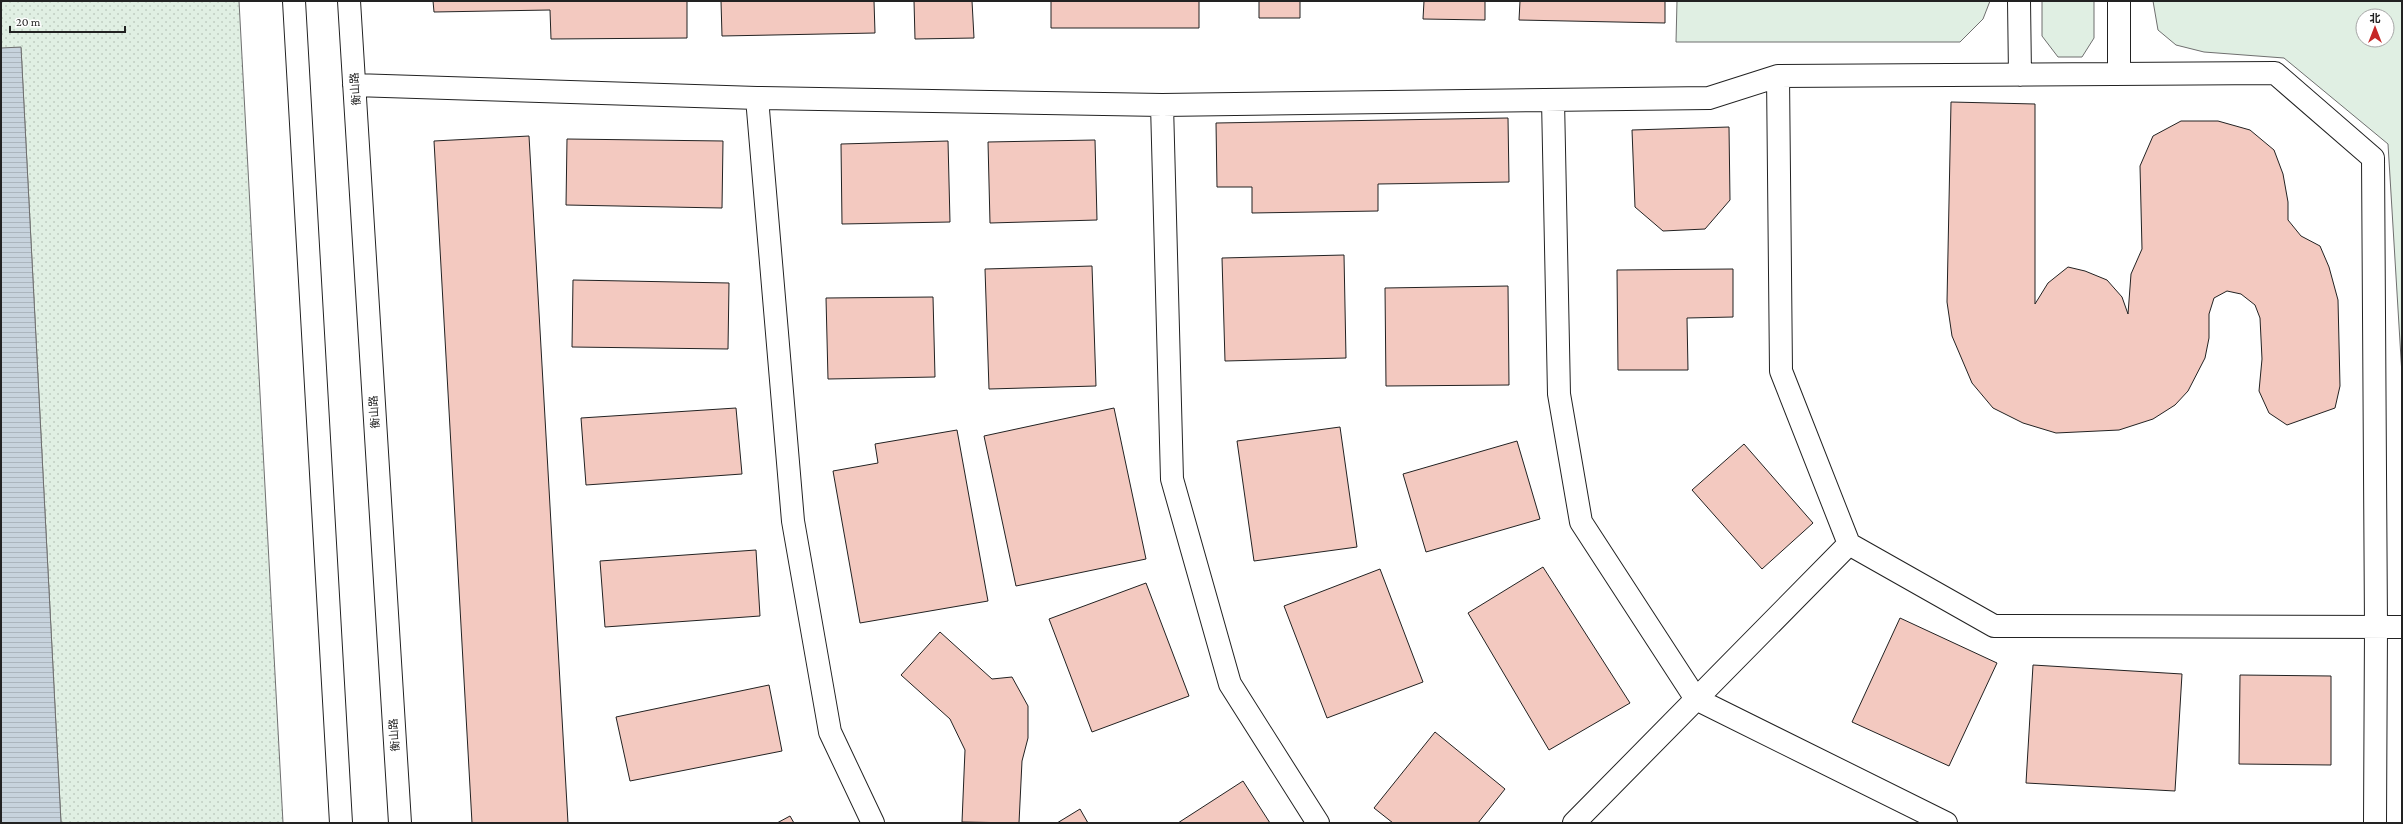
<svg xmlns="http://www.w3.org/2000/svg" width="2403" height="824" viewBox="0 0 2403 824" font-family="'Crimson Pro','Noto Sans SC',serif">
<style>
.grass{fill:#e0efe3;stroke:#6f6f6f;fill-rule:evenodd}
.park{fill:url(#park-dots);stroke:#6f6f6f}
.water{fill:url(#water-rules);stroke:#6f6f6f}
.building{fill:#f3c9c0;stroke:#222}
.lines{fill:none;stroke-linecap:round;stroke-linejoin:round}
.minor-casing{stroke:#222;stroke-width:24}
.minor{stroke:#fff;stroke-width:22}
.labels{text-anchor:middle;stroke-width:3;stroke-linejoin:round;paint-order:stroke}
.street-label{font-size:11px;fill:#222;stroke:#fff}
</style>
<defs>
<pattern id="park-dots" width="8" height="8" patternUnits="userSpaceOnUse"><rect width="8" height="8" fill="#e0efe3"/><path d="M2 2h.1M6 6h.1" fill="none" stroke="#c0cdc2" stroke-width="1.8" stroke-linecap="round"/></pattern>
<pattern id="water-rules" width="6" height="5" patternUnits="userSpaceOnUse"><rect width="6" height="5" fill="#c7d3dd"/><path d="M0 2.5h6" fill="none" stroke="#abb5bd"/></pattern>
</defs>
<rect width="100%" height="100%" fill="#fff"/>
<path class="grass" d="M1677,1H1990L1983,19L1960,42H1676Z
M2042,1H2094V38L2082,57H2058L2042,36Z
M2153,1H2402V375L2388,144L2284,58L2204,52L2176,45L2158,30ZM2363,16H2387V40H2363Z"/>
<path class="park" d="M1,1H239L283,823H61L21,48L1,49Z"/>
<path class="water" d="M21,47L61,823H1V48Z"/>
<path class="building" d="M433,1H687V38L551,39L550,10L434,12Z
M721,1H874L875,33L722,36Z
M914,1H972L974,38L915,39Z
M1051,1H1199V28H1051Z
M1259,1H1300V18H1259Z
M1424,1H1485V20L1423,19Z
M1520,1H1665V23L1519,20Z
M1951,102L2035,104V304L2048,283L2068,267L2085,271L2107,280L2122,297L2128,314L2131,274L2142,249L2140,166L2153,136L2181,121H2218L2250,130L2274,150L2283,174L2288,202V220L2301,236L2320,246L2329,267L2338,300L2340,386L2335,408L2287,425L2269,413L2259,391L2262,359L2260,318L2255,305L2241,294L2227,291L2214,298L2209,314V338L2205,358L2188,391L2175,405L2153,419L2119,430L2056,433L2023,423L1993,408L1972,383L1952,336L1947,302Z
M1508,118L1509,182L1378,184V211L1252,213V187H1217L1216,123Z
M1729,127L1730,200L1705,229L1663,231L1635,207L1632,130Z
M529,136L568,823H472L434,141Z
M567,139L723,141L722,208L566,205Z
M1095,140L1097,220L990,223L988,142Z
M948,141L950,222L842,224L841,144Z
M1344,255L1346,358L1225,361L1222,258Z
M1092,266L1096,386L989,389L985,269Z
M1733,269V317L1687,318L1688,370H1618L1617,270Z
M573,280L729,283L728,349L572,347Z
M1508,286L1509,385L1386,386L1385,288Z
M933,297L935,377L828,379L826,298Z
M736,408L742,474L586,485L581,418Z
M1114,408L1146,559L1016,586L984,436Z
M1340,427L1357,547L1254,561L1237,441Z
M957,430L988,601L860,623L833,471L878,463L875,444Z
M1517,441L1540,519L1426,552L1403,474Z
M1744,444L1813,523L1762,569L1692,490Z
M756,550L760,616L605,627L600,561Z
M1543,567L1630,703L1549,750L1468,613Z
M1380,569L1423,682L1327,718L1284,606Z
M1146,583L1189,696L1092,732L1049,619Z
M1900,618L1997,663L1949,766L1852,722Z
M940,632L992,679L1012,677L1028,706V738L1022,761L1019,823L962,822L965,750L950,719L901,675Z
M2033,665L2182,674L2175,791L2026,783Z
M2240,675L2331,676V765L2239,764Z
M769,685L782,751L630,781L616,717Z
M1435,732L1505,789L1478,823H1393L1374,808Z
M1243,781L1270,823H1178Z
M1080,809L1088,823H1057Z
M790,816L794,823H777Z"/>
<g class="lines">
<g class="minor-casing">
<path id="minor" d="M294,1L341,823
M349,1L400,823
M2019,1L2020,75
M2119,1V74
M1778,76L1781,371L1849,544L1994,626L2402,627
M354,85L757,98L1162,105L1709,98L1778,76L2275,73L2373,158L2376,627L2375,823
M757,98L793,521L830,732L873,823
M1553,100L1559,394L1581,522L1696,699L1946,823
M1162,105L1172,479L1230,684L1318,823
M1574,823L1849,544"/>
</g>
<use href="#minor" class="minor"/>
</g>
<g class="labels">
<g class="street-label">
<text transform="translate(355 89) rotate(-94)" y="4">衡山路</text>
<text transform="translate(374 412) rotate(-94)" y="4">衡山路</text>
<text transform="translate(394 735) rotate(-94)" y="4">衡山路</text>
</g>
</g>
<rect width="2403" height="824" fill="none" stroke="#222222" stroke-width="4"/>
<g transform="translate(2375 28)"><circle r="19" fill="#ffffff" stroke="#a7a7a7"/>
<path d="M0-3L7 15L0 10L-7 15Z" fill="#c62828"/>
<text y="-6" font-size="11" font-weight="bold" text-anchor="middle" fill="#222222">北</text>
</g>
<path d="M10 26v6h115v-6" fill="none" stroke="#222222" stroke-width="2"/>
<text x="16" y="26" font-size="12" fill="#222222" stroke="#ffffff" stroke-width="3" paint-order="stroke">20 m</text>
</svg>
